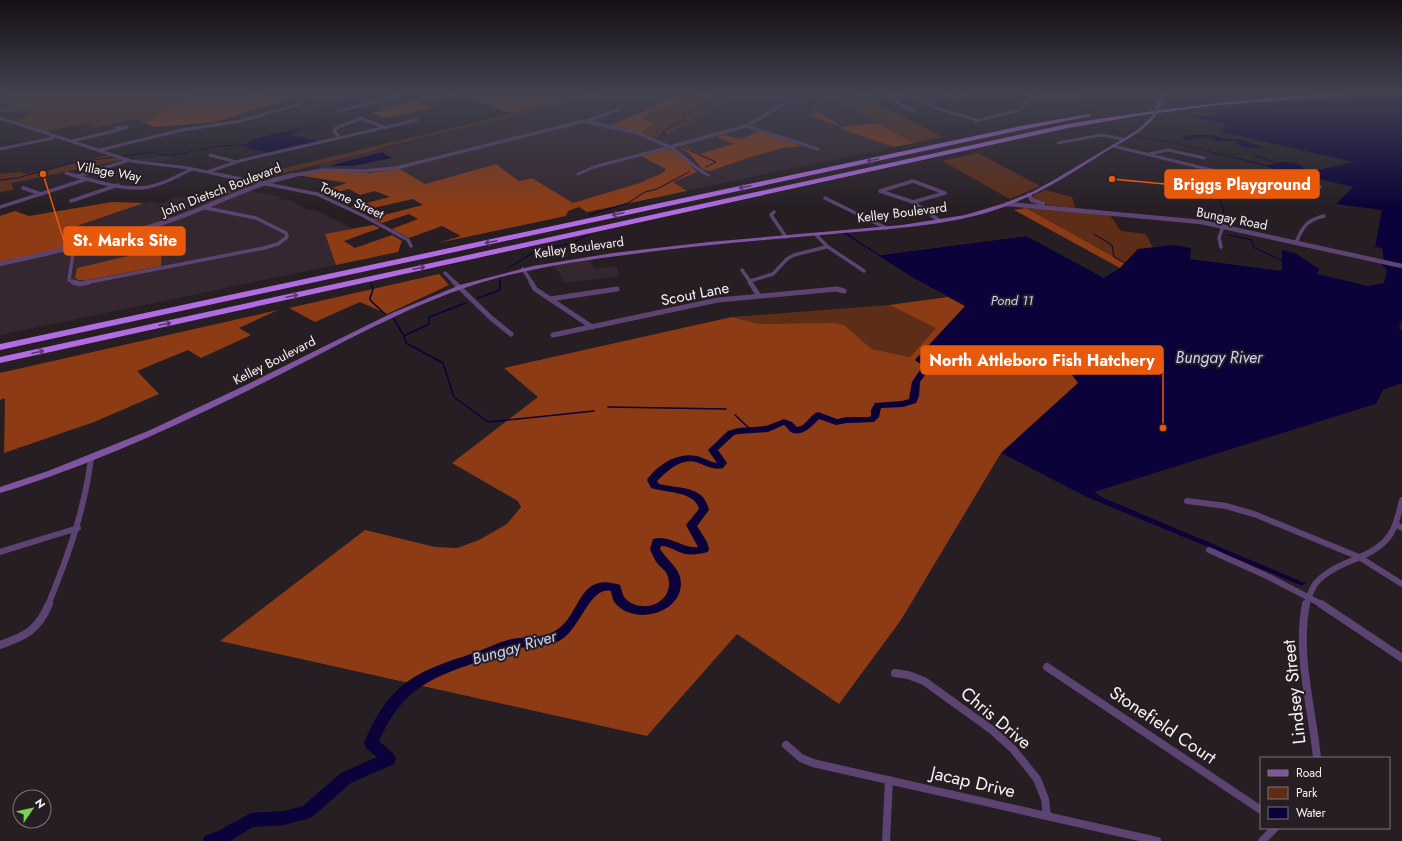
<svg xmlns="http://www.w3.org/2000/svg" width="1402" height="841" viewBox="0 0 1402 841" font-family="Jost,sans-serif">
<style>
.built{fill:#34272f}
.green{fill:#5d2d18}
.forest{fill:#8c3b14}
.water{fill:#0a0238}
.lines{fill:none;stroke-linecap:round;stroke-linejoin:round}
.stream-far1{stroke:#0a0238;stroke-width:1}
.stream{stroke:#0a0238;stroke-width:1.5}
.river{fill:#0a0238;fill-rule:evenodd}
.minor-far4{stroke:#5d4372;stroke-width:3}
.minor-far3{stroke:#5d4372;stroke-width:3.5}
.minor-far2{stroke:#5d4372;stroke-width:5}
.minor-far1{stroke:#5d4372;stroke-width:6}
.minor{stroke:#5d4372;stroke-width:8}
.tertiary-far1{stroke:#5d4372;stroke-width:3.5}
.tertiary{stroke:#5d4372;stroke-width:4.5}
.secondary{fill:#7f54a0;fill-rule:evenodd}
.motorway{fill:#b16ce4;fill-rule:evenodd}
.secondary-bridge{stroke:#7f54a0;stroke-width:4}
.oneway{stroke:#573967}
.labels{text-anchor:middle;stroke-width:4;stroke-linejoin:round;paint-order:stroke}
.far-street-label{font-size:13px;fill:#f8f2f6;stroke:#261e23}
.far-water-label{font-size:13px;font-style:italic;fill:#cbd3fe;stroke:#261e23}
.street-label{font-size:15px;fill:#f8f2f6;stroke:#261e23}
.water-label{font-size:16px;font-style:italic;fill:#cbd3fe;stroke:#261e23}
.near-street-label{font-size:18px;fill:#f8f2f6;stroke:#261e23}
.leader{fill:none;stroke:#e8590c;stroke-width:1.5}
.callout-dot{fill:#e8590c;stroke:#261e23;stroke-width:1.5}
.callout{fill:#e8590c;stroke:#e8590c;stroke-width:1.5}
.callout-label{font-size:16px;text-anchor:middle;font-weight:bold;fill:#fff}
</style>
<rect width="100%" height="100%" fill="#261e23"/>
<path class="built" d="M230,93H388L308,113L294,107L311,100Z
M611,93H683L612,124L656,138L664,136L741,96L783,97L818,104V102L811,99L831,98L877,123L842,127L841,129L894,147L587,212L532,178L519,181L496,164L425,184L397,167L363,170L321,168L316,166Z
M167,156L172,158L161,163L132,159Z
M244,190L281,197L277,199L292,201L308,210L313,209L354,229L325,234L336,265L0,335V266L71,249V228L150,201L159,204L174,198L193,195L204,198L234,194Z
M590,259L594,269L616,266L620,276L565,283L554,265Z"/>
<path class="green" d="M0,93H230L292,98L214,122L155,127L135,119L95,128L82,124L43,132L15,120L35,114H25L32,110L0,112V110L14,104H0V97L6,93Z
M597,93H612L381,148L382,149L276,175L260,181L249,179L268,172Z
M861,95L943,137L914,143L831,98L824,97Z
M738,96H741L664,136L656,138L642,133L654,123L641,118L686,98L725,101Z
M978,153L1040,186L1010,199L942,161Z
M109,155L122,160L12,183L13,190L0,192V174L20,172L26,174Z
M248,181L256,183L229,194L215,195Z
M1045,190L1072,197L1075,208L1048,205L1033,198L1034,195Z
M1026,208L1055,209L1110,215L1121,231L1146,234L1153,248L1138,249L1125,263Z
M889,305L937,328L910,357L872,349L844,325L759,324L732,317Z"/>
<path class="forest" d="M192,93H230L292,98L214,122L155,127L146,123Z
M435,93H597L509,113L461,94L419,102L434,108L383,118L371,112Z
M683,93L738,96L725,101L685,98L641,118L654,123L642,133L611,125Z
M814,109L842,127L877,123L914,143L894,147L841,129L842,127L809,116Z
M760,131L803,146L783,148L750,157L710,171L702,169L689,153L680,148L684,146L700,154L733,144L717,137L723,135L741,139Z
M669,149L681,155L697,172L673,182L687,191L587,212L579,207L568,211L566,216L438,243L461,236L442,226L409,238L392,229L418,219L409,214L382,223L372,218L423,205L413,199L360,211L351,207L390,197L375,191L360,195L349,189L325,195L318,192L347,183L297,175L322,171L369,173L400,169L425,184L496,164L519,181L532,178L573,203L643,182C649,177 664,175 666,169L641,156Z
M112,202L144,203L71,228V246L0,262V216L15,211L29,216Z
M1026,208L1125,263L1120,268L1014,210Z
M373,225L380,228L344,241L355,248L392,235L402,241L398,252L336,265L325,234Z
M843,233H847L880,255L1026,236L984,286L1145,276L1376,404L1095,492L1100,496L1303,582H1307L1302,586L1086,497L1001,453L901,620L839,704L737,634L647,736L220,641L365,530L435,547L457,548L479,540L507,524L521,507L518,501L452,463L538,397L504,368L732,317L759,324L833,323L844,325L872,349L910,357L936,328L889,305L948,297L913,278Z
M162,248L161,266L88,280H78L75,278L77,268Z
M439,274L449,285L387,314L360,302L315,322L289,308Z
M278,310L239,328L251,335L201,358L188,350L137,371L159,394L94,422L4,453L5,398L0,400V373Z"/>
<path class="water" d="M1402,96V265L1384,261L1382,248L1375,247L1382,210L1336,204L1353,187L1298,174L1354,162L1222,132L1226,124L1180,114L1215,117L1217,109L1279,103Z
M300,128L303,129L291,135L318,141L267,152L249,149L245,145L257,138Z
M1187,135H1213L1227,139H1238L1262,147C1253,149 1242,150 1236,141H1217L1206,138L1189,140L1182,138Z
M382,152L392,158L353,166H329Z
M1282,162L1294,163L1302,166L1304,171C1294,176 1275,170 1266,166Z
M843,233H847L880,255L1026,236L1104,278L1120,268L1138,249L1174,245L1191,248L1190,259L1282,271V250L1295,253L1319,269L1317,274L1368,286L1384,283L1387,271L1381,263L1402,268V319L1399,328L1402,331V383L1383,390L1376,404L1095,492L1100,496L1303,582H1307L1302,586L1086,497L1001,453L1078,383L1067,368L1016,359L985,351H961L919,363L915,360L965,306L913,278Z"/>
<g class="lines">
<path class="stream-far1" d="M1079,93L1099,99L1091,102L1094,105L1093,110L1079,113
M1103,122L1101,126L1122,134
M302,128L391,108L434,93
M1134,136L1171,142L1268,166
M660,137L659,136L666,134L662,132L678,122L686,121L683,115L706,106V104L712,103L713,100L723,95
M682,147L716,162L706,167
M1251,151L1253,155L1277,163
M123,156L155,152L157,154L174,155L217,146L245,145
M1235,175L1239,171L1247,169
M0,180L17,178L72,163L114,157
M1222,180L1229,176
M1218,183L1215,186L1224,211L1218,218L1221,224
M589,215L628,203L645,192L657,189L689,172
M1094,234L1112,245L1114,257L1125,263
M1229,235L1252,240L1253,247L1283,261
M508,268L536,251L572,243L588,235
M500,277V283"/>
<path class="stream" d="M371,284L373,289L370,298L371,301L385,314
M478,298L500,290V282
M466,303L429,317V324L404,336L406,343L443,363L454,397L488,422L594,411
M394,319L404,336
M608,407L726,409
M735,415L750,429"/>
<path class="river" d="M942,353H1005L1009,355L1005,357H946L932,365L920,382L919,396L916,403L903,407L881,408L879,417L874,422L847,423L836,425L819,419C813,425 802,438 791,432C789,431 787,427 784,425L768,432L738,434L734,435L718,450L727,463L723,468C714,471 705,465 696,462C681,458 667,471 657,481L659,484C679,489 704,485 709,510L697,526L707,542L709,549L708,552C696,555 687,556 677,551C671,548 667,546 661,546L660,549C666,559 677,566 680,577C688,610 639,627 617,605C613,602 612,596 611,591C589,586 580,631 559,641C545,647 529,646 514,649C504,651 493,657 483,660C430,678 403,688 379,741L394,754L396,759L394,764L351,783L312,817L307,819L284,825L253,827L230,841H202L205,836L218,831L251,813L284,811L303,806L341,773L377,757L366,748L364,743C391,681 415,672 477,652C487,648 497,643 508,640C522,636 539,639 553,632C582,618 576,570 620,585C622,589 622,596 626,599C642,615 675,603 668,577C667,571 660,567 657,563C654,558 652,554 650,549L653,539C670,534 682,549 698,547L686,525L699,509C695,491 666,493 651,488L647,480C657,465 678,452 696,456C703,457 709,462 717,463L708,450L728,431L738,428L766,426L784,419L792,422L797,427C807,426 809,415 818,412L837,419L847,417H869L871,416V410L875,403L902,401L909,399L912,382L926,361Z
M1016,357H1019L1061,365L1056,360L1060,358H1063L1072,368L1067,371L1016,361L1015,359Z"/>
<path class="minor-far4" d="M948,93L960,100
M1023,93L1049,97L1079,96
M1098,93L1119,96
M951,95L973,93
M887,97L909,95L939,109L977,120
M887,97L915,112
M338,111L412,93
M0,118L131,161L188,168L226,176
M360,118L386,128
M587,121L618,110L619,107
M975,121L1020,110L1025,103L1035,96
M746,126L818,149
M127,127L118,130L116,128Z
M340,138L334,131L336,128L362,118
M72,141L118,130
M1058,143L1101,135L1122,139
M1113,146L1236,176
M0,149L53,138
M100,150L182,130L241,121L300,104
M1149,154L1168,150L1204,158
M210,155L236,162
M207,172L239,161L417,120
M66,173L76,176
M578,174L594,167L670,147C684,155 693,168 708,175
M79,176L129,160
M178,176L192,169"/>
<path class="minor-far3" d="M72,175C95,181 124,191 148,187C159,185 170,180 180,175
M221,175L317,194L364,216L408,240L411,246
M1232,175L1291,189L1311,191L1320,187
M78,176L82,175
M913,181L945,193L913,202L880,191Z
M23,188L41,194
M825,198L886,228
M71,201L118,185
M913,202L940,221
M0,207L87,179
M774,212L771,215L786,237
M819,234L817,236L828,247L864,271
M1296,243C1302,227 1307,220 1324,216
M74,247L69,280L75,283
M1221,247L1219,238L1223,226
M523,269L532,283
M742,270L751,283
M445,273L455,283
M750,281L773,274L787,259L794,255L826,247
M84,283L264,248L278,244L287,237L286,233L256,218L206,208"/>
<path class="minor-far2" d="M73,282L80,284L89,282
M454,282L491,318L511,334
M531,282L535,289L592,327
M750,282L759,296
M550,299L617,289
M553,335L718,300L837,289L844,291"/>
<path class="minor-far1" d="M1187,501L1226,506L1254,514L1359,557L1402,584
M1396,524L1402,528
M1209,550L1269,577L1323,605
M0,552L78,528
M48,605C68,556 84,512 91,459
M1306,605C1309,598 1311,589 1316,583C1335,560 1373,560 1390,535C1397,525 1399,512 1402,500"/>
<path class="minor" d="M1306,604C1296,655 1312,707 1317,758
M1321,604L1402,658
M0,645C26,636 38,630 49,604
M1047,667L1261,810
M895,673L908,675L924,681L992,730L1013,749L1037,779L1045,799L1047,815
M786,745L801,758L813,763L1157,841
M886,841L889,780
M1262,841L1275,828"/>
<path class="tertiary-far1" d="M710,93L798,96L871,93
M290,176L322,170L364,171L396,168L584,121L638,133L670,147L746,126L788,102L790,96"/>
<path class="tertiary" d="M1029,195L1032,200L1043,204
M1007,204L1201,222L1402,266
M0,264C57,251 116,239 171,220C212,206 252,184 294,175"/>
<path class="secondary" d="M1162,93H1166L1164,100L1162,101L1160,100Z
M1153,114L1156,115L1151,122L1139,132C1127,140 1114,146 1102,154C1066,177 1031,199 989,212C938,227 885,229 833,234C766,240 700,245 633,254C585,260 537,267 490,280C417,301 352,338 285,372C193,418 99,463 0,493V487L48,471L148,431L246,385L392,313L460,285L533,266L613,253L709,242L902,225L965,215L1005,203L1030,193L1054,180L1136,131L1148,120Z"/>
<path class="motorway" d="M1352,93H1373L1219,105L1143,115L1068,128L0,363V357L1068,124C1162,108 1257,97 1352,93Z
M1089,114L1091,116L1021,130L0,350V344L1021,126Z"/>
<path class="secondary-bridge" d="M1154,115L1162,100"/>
</g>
<defs><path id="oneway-shaft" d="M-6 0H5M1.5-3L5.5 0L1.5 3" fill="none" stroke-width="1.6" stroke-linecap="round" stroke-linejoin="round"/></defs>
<g class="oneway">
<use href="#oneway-shaft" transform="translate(873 160) rotate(168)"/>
<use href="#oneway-shaft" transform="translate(745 187) rotate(168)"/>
<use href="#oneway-shaft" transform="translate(618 214) rotate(168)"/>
<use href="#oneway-shaft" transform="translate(491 242) rotate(168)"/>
<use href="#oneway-shaft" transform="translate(419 268) rotate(-12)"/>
<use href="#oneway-shaft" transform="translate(292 296) rotate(-12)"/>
<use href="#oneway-shaft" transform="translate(165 324) rotate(-12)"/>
<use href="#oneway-shaft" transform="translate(38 352) rotate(-12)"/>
</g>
<linearGradient id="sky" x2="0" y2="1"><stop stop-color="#151013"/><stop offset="0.44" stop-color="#414150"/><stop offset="1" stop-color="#414150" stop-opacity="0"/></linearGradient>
<rect width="1402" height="210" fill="url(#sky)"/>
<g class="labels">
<g class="far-street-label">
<text transform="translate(109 171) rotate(10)" y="5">Village Way</text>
<text transform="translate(221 189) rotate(-21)" y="5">John Dietsch Boulevard</text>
<text transform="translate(352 200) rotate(25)" y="5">Towne Street</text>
<text transform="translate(902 212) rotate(-7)" y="5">Kelley Boulevard</text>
<text transform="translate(1232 218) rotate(11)" y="5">Bungay Road</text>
<text transform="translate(579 247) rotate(-8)" y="5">Kelley Boulevard</text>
<text transform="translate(274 360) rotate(-27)" y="5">Kelley Boulevard</text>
</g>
<g class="far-water-label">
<text x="1012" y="305">Pond 11</text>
</g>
<g class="street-label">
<text transform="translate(695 294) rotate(-11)" y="5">Scout Lane</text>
</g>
<g class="water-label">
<text x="1219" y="363">Bungay River</text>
<text transform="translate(514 647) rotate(-16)" y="6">Bungay River</text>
</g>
<g class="near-street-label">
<text transform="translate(1294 692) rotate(-96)" y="6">Lindsey Street</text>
<text transform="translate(996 718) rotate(40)" y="6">Chris Drive</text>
<text transform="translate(1163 725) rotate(34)" y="6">Stonefield Court</text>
<text transform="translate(973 782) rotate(13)" y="6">Jacap Drive</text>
</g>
</g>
<path class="leader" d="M1112 179L1165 184M43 174L64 241M1163 428L1163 360"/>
<g class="callout-dot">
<circle cx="1112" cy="179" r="4"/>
<circle cx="43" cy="174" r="4"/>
<circle cx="1163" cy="428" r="4"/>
</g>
<g class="callout">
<rect x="1165" y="170" width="154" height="28" rx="4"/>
<rect x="64" y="227" width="121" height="28" rx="4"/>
<rect x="921" y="346" width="242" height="28" rx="4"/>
</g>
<g class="callout-label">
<text x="1242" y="190">Briggs Playground</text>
<text x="125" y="246">St. Marks Site</text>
<text x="1042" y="366">North Attleboro Fish Hatchery</text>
</g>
<rect x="1260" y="757" width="130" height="72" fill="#261e23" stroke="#7a7377"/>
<rect x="1268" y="770" width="20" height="6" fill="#7f54a0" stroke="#7a7377"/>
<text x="1296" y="777" font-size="12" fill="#f8f2f6">Road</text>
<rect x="1268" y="787" width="20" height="12" fill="#5d2d18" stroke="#7a7377"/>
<text x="1296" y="797" font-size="12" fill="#f8f2f6">Park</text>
<rect x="1268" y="807" width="20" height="12" fill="#0a0238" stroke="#7a7377"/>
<text x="1296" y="817" font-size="12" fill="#f8f2f6">Water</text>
<g transform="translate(32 809) rotate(56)"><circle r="19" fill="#261e23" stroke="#7a7377"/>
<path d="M0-3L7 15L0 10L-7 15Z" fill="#7cd155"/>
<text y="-6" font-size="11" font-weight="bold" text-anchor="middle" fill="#f8f2f6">N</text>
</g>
</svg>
